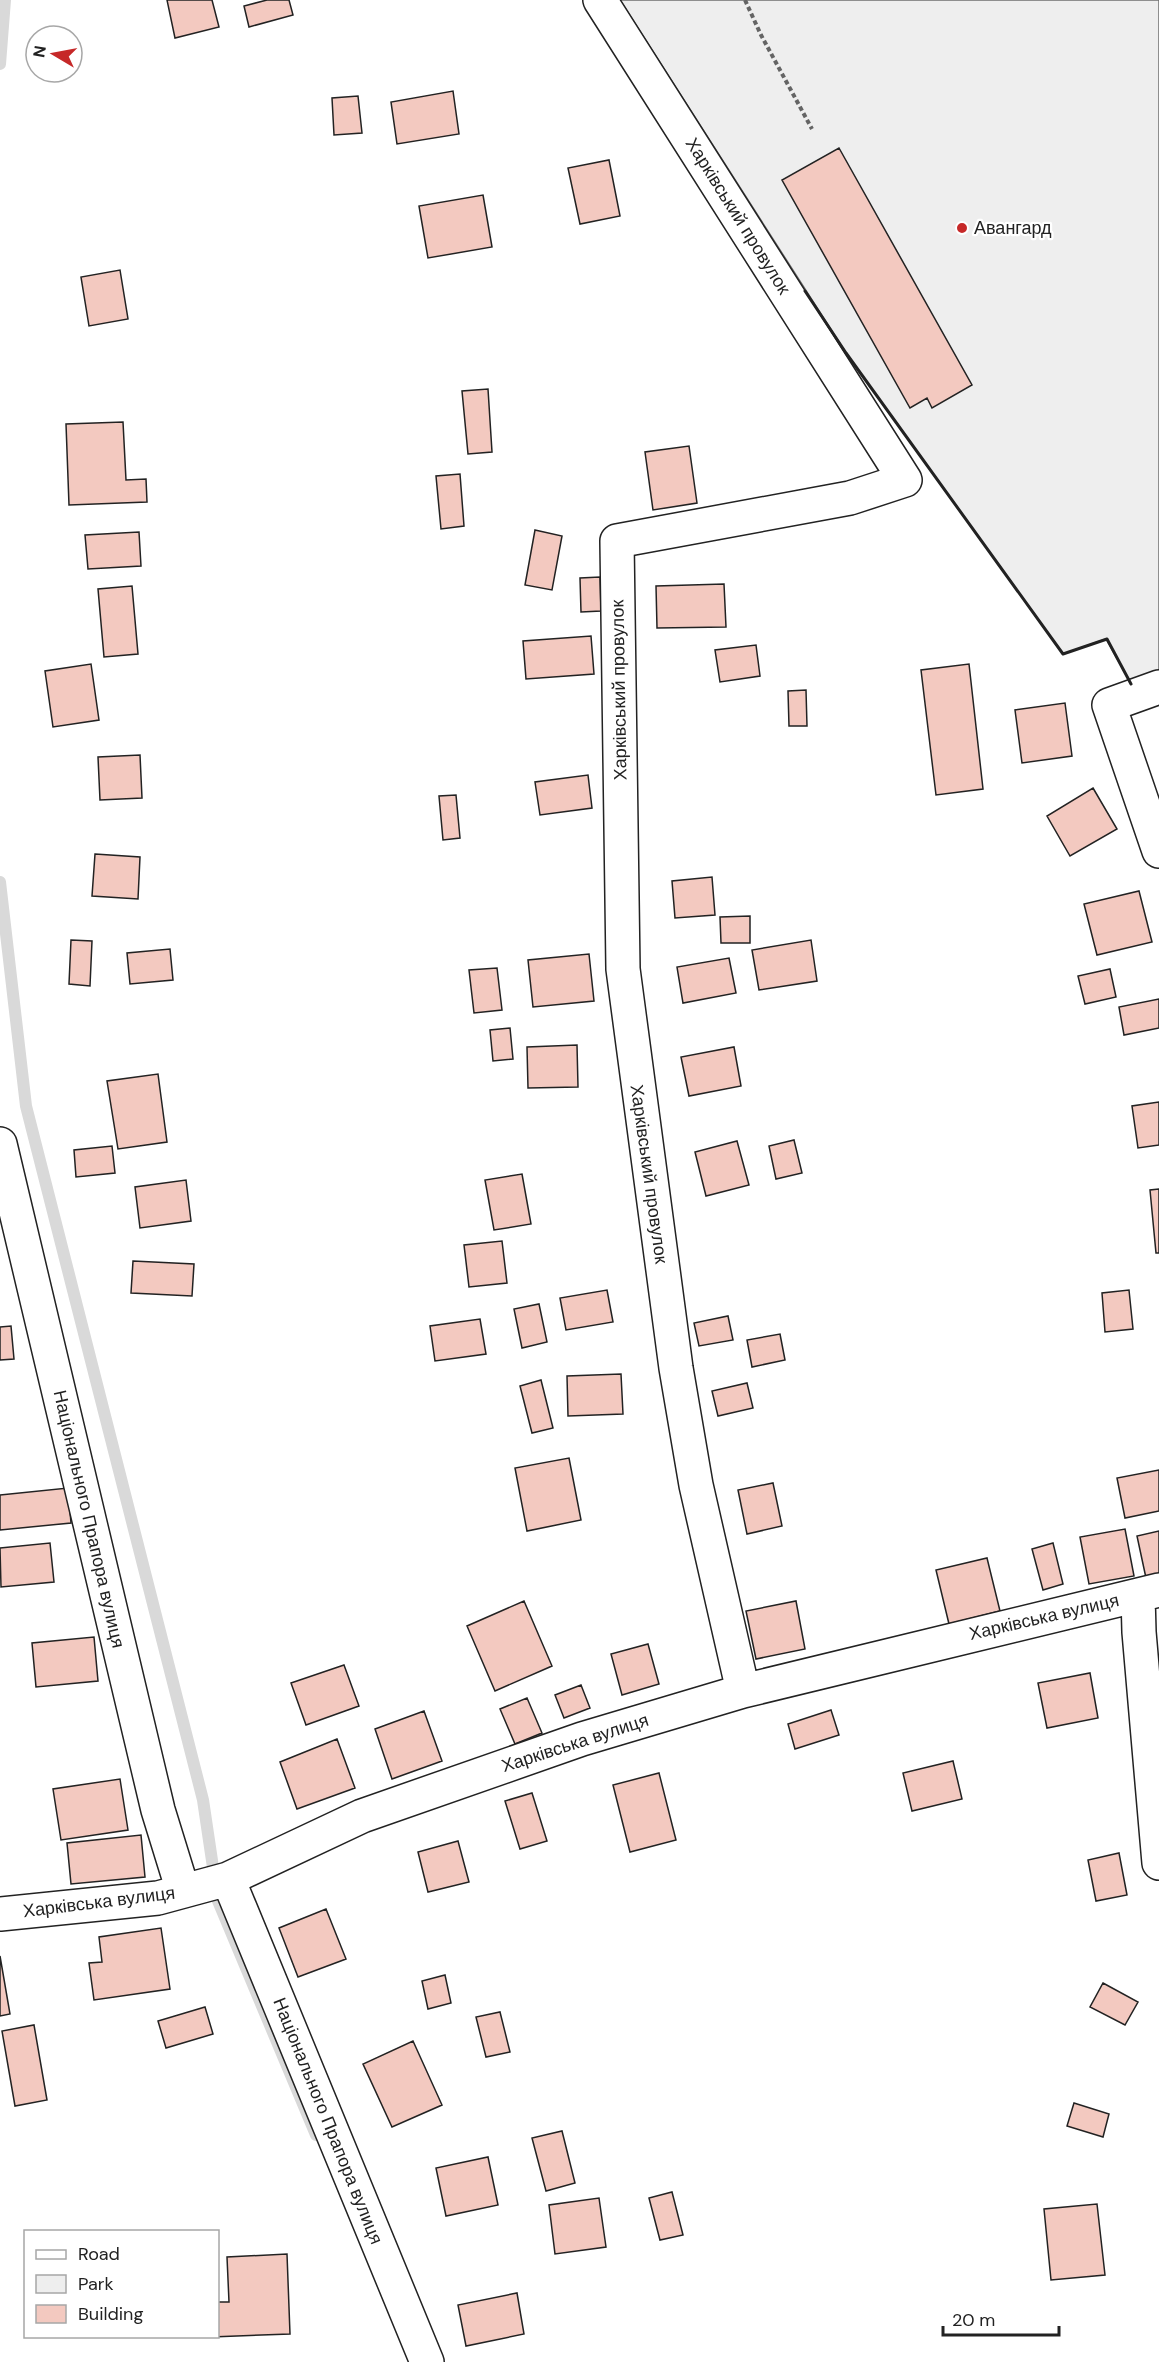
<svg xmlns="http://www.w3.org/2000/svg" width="1159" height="2362" viewBox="0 0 1159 2362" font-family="'DM Sans',sans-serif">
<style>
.green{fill:#eee;stroke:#6f6f6f;stroke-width:1.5}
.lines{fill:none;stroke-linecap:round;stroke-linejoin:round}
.stream{stroke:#d9d9d9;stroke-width:12}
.building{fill:#f3c9c0;stroke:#222;stroke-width:1.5}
.street-casing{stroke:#222;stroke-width:36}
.path{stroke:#646464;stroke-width:4;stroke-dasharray:4.5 3;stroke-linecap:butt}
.street{stroke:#fff;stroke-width:33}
.wall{stroke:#222;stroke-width:3}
.poi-dot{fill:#c62828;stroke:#fff;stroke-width:2}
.labels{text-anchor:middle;stroke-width:4.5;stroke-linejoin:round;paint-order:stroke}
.street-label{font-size:18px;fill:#222;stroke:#fff}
.poi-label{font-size:18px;fill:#222;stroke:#fff;text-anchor:start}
</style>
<rect width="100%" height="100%" fill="#fff"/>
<path class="green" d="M620,0H1159V675L1132,685L1106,639L1063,654L846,353Z"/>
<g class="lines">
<path class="stream" d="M0,64L5,0
M0,882L26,1106L203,1800L218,1901L316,2135"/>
</g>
<path class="building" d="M167,0H212L219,27L175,38Z
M267,0H289L293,15L249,27L244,6Z
M453,91L459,134L397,144L391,102Z
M358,96L362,133L334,135L332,98Z
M839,148L972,385L932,408L927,398L910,408L782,180Z
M609,160L620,216L580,224L568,168Z
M483,195L492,247L428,258L419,206Z
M120,270L128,319L89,326L81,277Z
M488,389L492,452L468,454L462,391Z
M123,422L126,480L146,479L147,502L69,505L66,424Z
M689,446L697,503L653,510L645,452Z
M460,474L464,526L441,529L436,476Z
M535,530L562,536L552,590L525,585Z
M139,532L141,566L88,569L85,535Z
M600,577L601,611L581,612L580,578Z
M724,584L726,627L657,628L656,586Z
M132,586L138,654L104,657L98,589Z
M591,636L594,674L526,679L523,641Z
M756,645L760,676L720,682L715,650Z
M91,664L99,720L53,727L45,671Z
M969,664L983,789L936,795L921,670Z
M806,690L807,726H789L788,691Z
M1065,703L1072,756L1022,763L1015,710Z
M140,755L142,798L100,800L98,757Z
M588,775L592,808L540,815L535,782Z
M1093,788L1117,829L1070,856L1047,816Z
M456,795L460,838L443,840L439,796Z
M95,854L140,857L138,899L92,896Z
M712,877L715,915L675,918L672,881Z
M1139,891L1152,942L1097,955L1084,904Z
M750,916V943H721L720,917Z
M71,940L92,941L90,986L69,984Z
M811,940L817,981L759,990L752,950Z
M170,949L173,980L130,984L127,953Z
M589,954L594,1001L533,1007L528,960Z
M729,958L736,993L683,1003L677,967Z
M497,968L502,1010L474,1013L469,970Z
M1110,969L1116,997L1085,1004L1078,976Z
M1159,999V1028L1124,1035L1119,1007Z
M510,1028L513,1059L493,1061L490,1030Z
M577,1045L578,1087L528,1088L527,1047Z
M734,1047L741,1086L689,1096L681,1057Z
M158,1074L167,1142L118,1149L107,1081Z
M1159,1102V1145L1138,1148L1132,1106Z
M794,1140L802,1173L776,1179L769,1146Z
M737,1141L749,1185L706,1196L695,1152Z
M112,1146L115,1173L76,1177L74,1150Z
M522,1174L531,1224L494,1230L485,1180Z
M186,1180L191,1221L140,1228L135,1187Z
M1159,1189V1253H1156L1150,1190Z
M502,1241L507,1283L469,1287L464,1245Z
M133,1261L194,1264L192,1296L131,1293Z
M607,1290L613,1322L566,1330L560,1298Z
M1129,1290L1133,1329L1105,1332L1102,1293Z
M539,1304L547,1342L522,1348L514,1309Z
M728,1316L733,1340L699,1346L694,1323Z
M480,1319L486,1354L435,1361L430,1326Z
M11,1326L14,1359L0,1360V1327Z
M780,1334L785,1360L752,1367L747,1340Z
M621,1374L623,1414L568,1416L567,1376Z
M541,1380L553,1428L532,1433L520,1386Z
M747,1383L753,1408L718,1416L712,1391Z
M569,1458L581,1520L527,1531L515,1468Z
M1159,1470V1511L1125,1518L1117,1478Z
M773,1483L782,1526L747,1534L738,1490Z
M68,1488L71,1523L0,1530V1495Z
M1125,1529L1134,1576L1089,1584L1080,1537Z
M1159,1531V1575L1146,1578L1137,1536Z
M50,1543L54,1582L1,1587L0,1548Z
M1053,1543L1063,1584L1043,1590L1032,1549Z
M987,1558L1000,1611L949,1624L936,1570Z
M524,1601L552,1666L495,1691L467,1626Z
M796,1601L805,1649L756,1659L746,1611Z
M94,1637L98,1681L36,1687L32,1643Z
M648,1644L659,1684L622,1695L611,1654Z
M344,1665L359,1706L306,1725L291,1683Z
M1090,1673L1098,1718L1047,1728L1038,1683Z
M581,1685L590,1708L564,1718L555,1695Z
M527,1698L542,1733L515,1744L500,1709Z
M831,1710L839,1735L795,1749L788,1724Z
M424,1711L442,1761L392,1779L375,1729Z
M337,1739L355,1788L297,1809L280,1762Z
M953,1761L962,1799L912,1811L903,1773Z
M659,1773L676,1840L630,1852L613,1785Z
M120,1779L128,1830L61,1840L53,1789Z
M532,1793L547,1841L520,1849L505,1801Z
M141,1835L145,1877L71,1884L67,1843Z
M458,1841L469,1882L428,1892L418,1852Z
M1119,1853L1127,1895L1096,1901L1088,1860Z
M326,1909L346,1959L298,1977L279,1928Z
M161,1928L170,1989L94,2000L89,1963L102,1962L99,1937Z
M0,1956L10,2014L0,2016Z
M445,1975L451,2003L428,2009L422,1981Z
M1103,1983L1138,2002L1125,2025L1090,2007Z
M205,2007L213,2034L166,2048L158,2021Z
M500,2012L510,2052L486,2057L476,2017Z
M34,2025L47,2100L15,2106L2,2031Z
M413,2041L442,2105L392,2127L363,2064Z
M1074,2103L1109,2114L1103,2137L1067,2126Z
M562,2131L575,2183L546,2191L532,2138Z
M488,2157L498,2205L446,2216L436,2168Z
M672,2192L683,2235L660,2240L649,2198Z
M599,2198L606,2247L555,2254L549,2205Z
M1097,2204L1105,2275L1051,2280L1044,2209Z
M287,2254L290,2334L211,2337L218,2336V2302H229L227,2257Z
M517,2293L524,2334L466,2346L458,2305Z"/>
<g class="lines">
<g class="street-casing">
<path id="street" d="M600,0L905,480L850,498L617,541L623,969L676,1368L696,1485L743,1691
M1159,687L1109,705L1159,851
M0,1144L158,1810L183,1891
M1138,1595L1139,1632L1159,1863
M228,1879L427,2362
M0,1914L158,1898L228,1879L362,1816L582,1739L743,1691L1159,1590"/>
</g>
<path class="path" d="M745,0L761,35L812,129"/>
<use href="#street" class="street"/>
<path class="wall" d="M805,291L846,353L1063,654L1107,639L1131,684"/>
</g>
<circle class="poi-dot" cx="962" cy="228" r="6"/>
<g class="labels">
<g class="street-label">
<text transform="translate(738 216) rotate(58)" y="6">Харківський провулок</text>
<text transform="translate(619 690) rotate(-91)" y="6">Харківський провулок</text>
<text transform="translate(649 1174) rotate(82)" y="6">Харківський провулок</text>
<text transform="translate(89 1519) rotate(77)" y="6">Національного Прапора вулиця</text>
<text transform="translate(1044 1617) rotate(-13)" y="6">Харківська вулиця</text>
<text transform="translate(575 1743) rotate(-18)" y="6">Харківська вулиця</text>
<text transform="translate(99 1902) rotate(-7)" y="6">Харківська вулиця</text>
<text transform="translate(328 2121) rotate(68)" y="6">Національного Прапора вулиця</text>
</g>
<g class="poi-label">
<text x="974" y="234">Авангард</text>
</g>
</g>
<rect x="24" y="2230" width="195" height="108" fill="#ffffff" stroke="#a7a7a7" stroke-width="1.5"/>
<rect x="36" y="2250" width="30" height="9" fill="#ffffff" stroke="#a7a7a7" stroke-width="1.5"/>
<text x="78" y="2260" font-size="18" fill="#222222">Road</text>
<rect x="36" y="2275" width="30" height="18" fill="#eeeeee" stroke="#a7a7a7" stroke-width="1.5"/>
<text x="78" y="2290" font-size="18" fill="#222222">Park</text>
<rect x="36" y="2305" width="30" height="18" fill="#f3c9c0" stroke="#a7a7a7" stroke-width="1.5"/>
<text x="78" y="2320" font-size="18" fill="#222222">Building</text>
<g transform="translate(54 54) rotate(280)"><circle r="28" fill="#ffffff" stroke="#a7a7a7" stroke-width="1.5"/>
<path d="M0-4.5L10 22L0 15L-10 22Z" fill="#c62828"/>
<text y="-9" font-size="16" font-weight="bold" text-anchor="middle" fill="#222222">N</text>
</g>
<path d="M943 2326v9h116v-9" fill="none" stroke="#222222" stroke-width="3"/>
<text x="952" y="2326" font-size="18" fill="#222222" stroke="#ffffff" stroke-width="4.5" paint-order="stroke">20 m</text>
</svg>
